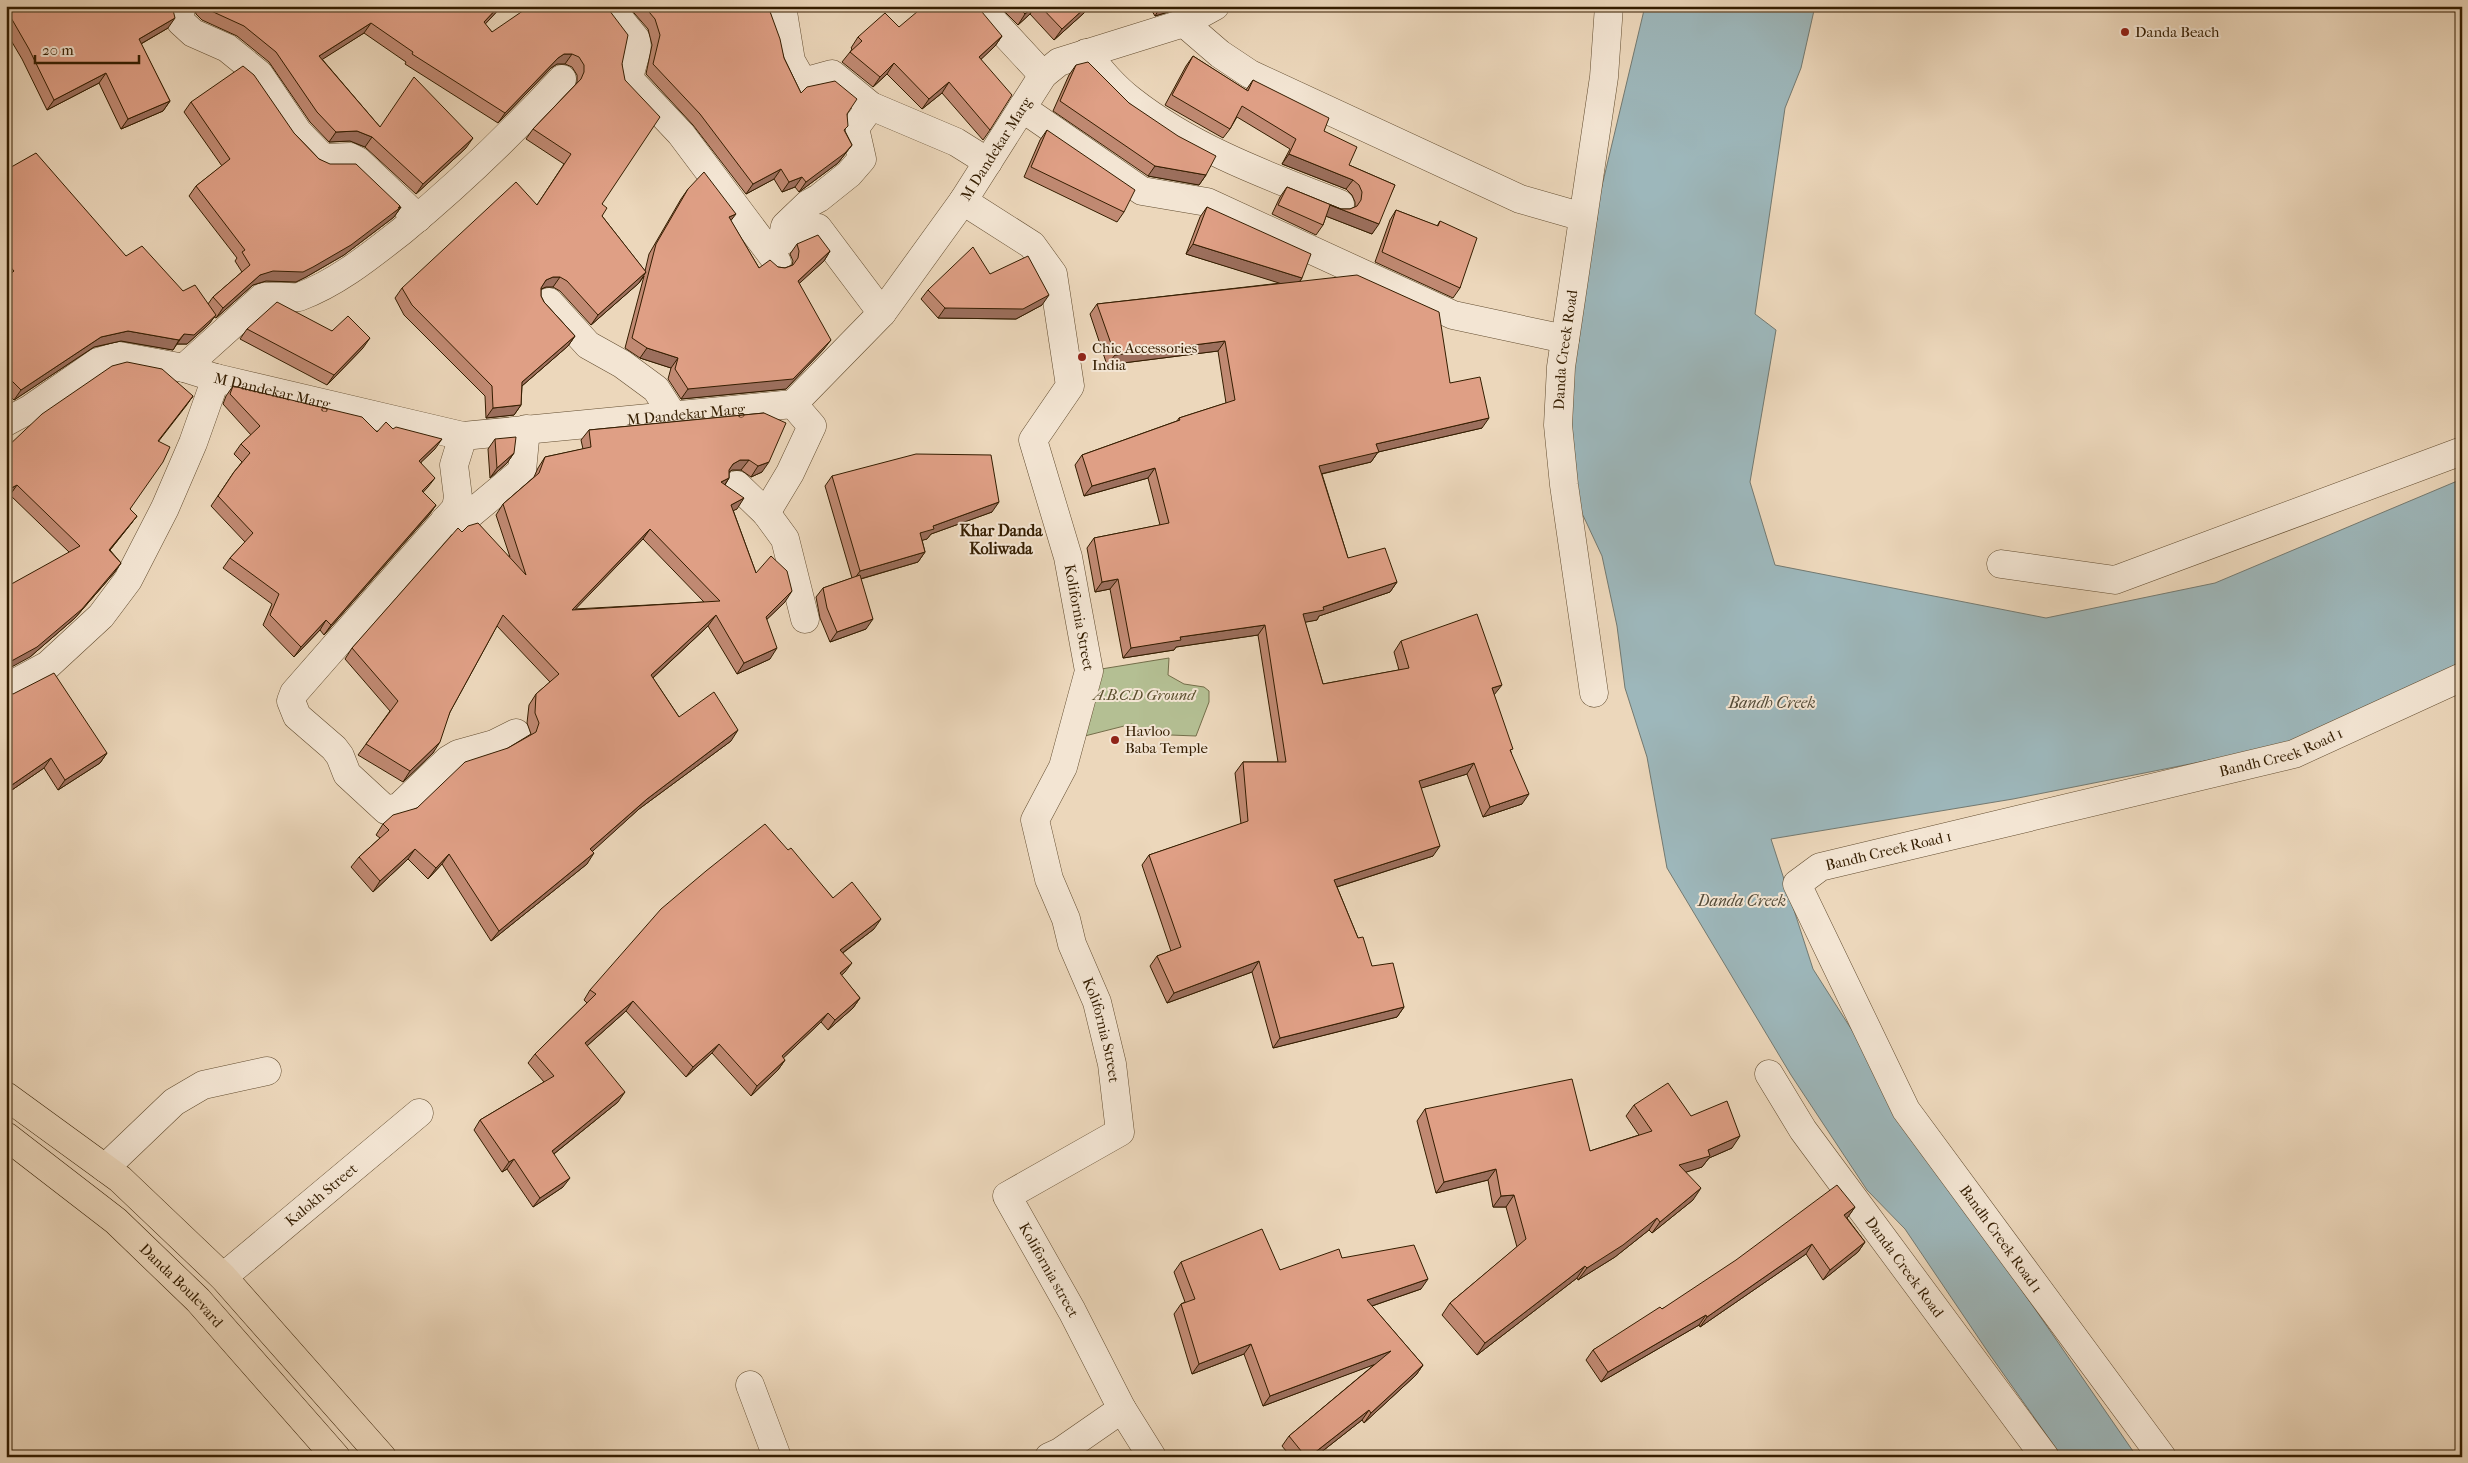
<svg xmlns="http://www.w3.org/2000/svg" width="2468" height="1463" viewBox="0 0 2468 1463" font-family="'IM FELL French Canon',serif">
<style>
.green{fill:#b4bf93;stroke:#746e4a}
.water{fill:#9db7bb;stroke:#737970}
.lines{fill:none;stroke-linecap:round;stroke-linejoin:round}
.minor-casing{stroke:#624c2f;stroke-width:29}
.major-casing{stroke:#341d00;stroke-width:29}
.minor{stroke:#f3e5d3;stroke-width:28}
.major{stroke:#ecd7bb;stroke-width:28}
.wall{fill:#c08972;stroke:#341d00;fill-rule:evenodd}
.shaded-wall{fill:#9c6f5d;stroke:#341d00}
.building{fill:#df9f85;stroke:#341d00;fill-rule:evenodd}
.poi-dot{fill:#8f2418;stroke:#f3e5d3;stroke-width:2}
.labels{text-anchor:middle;stroke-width:4;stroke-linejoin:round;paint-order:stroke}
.poi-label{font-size:15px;fill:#341d00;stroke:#f3e5d3;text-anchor:start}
.street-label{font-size:15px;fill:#341d00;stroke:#f3e5d3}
.park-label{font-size:15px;font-style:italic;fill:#5a4e2c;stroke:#f3e5d3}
.neighbourhood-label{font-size:16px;font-weight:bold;fill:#341d00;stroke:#f3e5d3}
.water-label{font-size:16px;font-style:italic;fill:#544b38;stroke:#f3e5d3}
</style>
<rect width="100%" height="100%" fill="#ecd7bb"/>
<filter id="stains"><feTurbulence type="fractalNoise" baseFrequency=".004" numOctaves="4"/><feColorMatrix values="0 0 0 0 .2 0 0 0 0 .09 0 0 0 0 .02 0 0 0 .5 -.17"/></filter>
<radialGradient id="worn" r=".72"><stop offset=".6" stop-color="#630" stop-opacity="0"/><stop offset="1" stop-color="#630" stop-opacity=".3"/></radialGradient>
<path class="green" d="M1169,658L1168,675L1184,684L1204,687L1209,691V702L1196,736L1145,734L1132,724L1069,740L1089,671Z"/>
<path class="water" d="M1645,6H1815L1801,68L1785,108L1755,314L1776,330L1750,482L1775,565L2046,618L2215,583L2462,479V664L2301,742L2013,799L1771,839L1813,969L1962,1203L2137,1457H2062L1988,1352L1905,1229L1867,1190L1791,1075L1667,868L1647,757L1625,688L1617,626L1602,556L1574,496L1570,383L1579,282Z"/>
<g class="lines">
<g class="minor-casing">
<g id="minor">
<path d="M179,6L181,22L193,33L227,48L259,74L298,132L323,158L350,157L358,161L418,218"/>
<path d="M609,6L636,39C640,52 629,66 630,80L681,134L777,262"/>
<path d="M782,6L791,61L803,82L832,74L871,106L956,142L988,162"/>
<path d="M979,6L1043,75"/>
<path d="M1184,23L1220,54L1250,74L1520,199L1583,217"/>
<path d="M1086,53C1100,70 1114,87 1131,100C1193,149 1268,176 1340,204"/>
<path d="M1022,108L1142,191L1207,202L1453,315L1565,339"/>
<path id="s1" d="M963,201L1032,245L1053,274L1070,386L1033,440L1068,557L1089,671L1063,767L1035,820L1049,879L1066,919L1072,944L1097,1002L1112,1064L1120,1132L1007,1196L1072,1311L1122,1409L1152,1457"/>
<path d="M782,241L785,226L808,204L819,198L849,174L862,159L855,128L871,106"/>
<path d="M776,243L808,229L818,228L882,313"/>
<path d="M549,302L588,345L622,364L656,389L672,414"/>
<path d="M184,368L263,297C276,295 286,298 299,297C337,283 370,256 402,231C459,184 512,133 562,79"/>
<path id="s2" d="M6,422L30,409L98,362L119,356L184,368L216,378L463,436L793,404L882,313L963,201L1043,75L1059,62L1184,23L1215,6"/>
<path d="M463,436L454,465L458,497L456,508L294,693L291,701L297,716L334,748L340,756L347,774L386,810L399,807L448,760L458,754L494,744L516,733"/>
<path d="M737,485L766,513L785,539L805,619"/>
<path d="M766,513L790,473L812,426L793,404"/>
<path d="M445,520L462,521L522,471L526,429"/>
<path d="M2001,564L2115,580L2462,451"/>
<path d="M6,688L48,665L101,616L128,580L165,508L193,443L216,378"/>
<path id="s3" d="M1594,693L1564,485L1558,425L1561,367L1604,77L1609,6"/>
<path id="s4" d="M1769,1074L1803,1130L2045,1457"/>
<path d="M105,1168L174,1102L203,1085L267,1071"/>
<path id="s5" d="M223,1277L419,1113"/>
<path d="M750,1385L777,1457"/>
<path d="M1049,1457L1060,1452L1122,1409"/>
<path id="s6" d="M2162,1457L1906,1110L1797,884L1820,867L2294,754L2462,677"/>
</g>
</g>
<g class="major-casing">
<g id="major">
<path d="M6,1096L120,1179L223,1277L382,1457"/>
<path id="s7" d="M6,1136L116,1221L198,1300L336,1457"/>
</g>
</g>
<use href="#minor" class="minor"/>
<use href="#major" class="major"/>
</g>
<path class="wall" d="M6,6L168,28L141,44L170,101L163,111L121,129L99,83L47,110L22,59L6,32Z
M194,6H502L485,24L492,32L622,64L602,204V216L645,271L649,254L681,199L688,189L731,221L759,268L778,267L785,268L792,265L793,261L790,254L797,244L830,251L824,261L799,283L824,349L786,389L681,399L668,379L671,368L640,358L625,348L644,276L639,283L591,325L560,291L553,287H546L541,289V296L544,302L575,336L568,346L522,386L521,405L514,415L486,418L485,396L404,315L395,298L402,288L537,205L564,164L526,139L533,129L576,84L577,82V75L572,67L565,64H557L551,68L498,123L405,64L406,62L364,33L322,59L380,127L466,148L416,194L365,147L350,141L329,142L310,122L269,62L237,36L202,20L196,14Z
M628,6H768L784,58L801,93L847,114L845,131L852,145L838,163L799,192L795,187L782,192L774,179L746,194L693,125L646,74L652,45L648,29Z
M999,6H1089L1084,13L1054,40L1030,14L1018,25Z
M1149,6H1182L1178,9L1155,16Z
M899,27L1002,36L995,46L981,59L990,130L983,140L942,93L922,109L887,74L873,87L842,62L850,52L852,49L851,48L858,37Z
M1193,56L1246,90L1253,80L1324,131L1349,165L1395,185L1372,234L1326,216L1323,225L1316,235L1272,214L1280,197L1287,187L1341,209H1350L1355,207V202L1352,195L1346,189L1282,164L1290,149L1237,117L1230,129L1223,138L1165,105L1186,66Z
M1076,65L1129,103L1206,175L1199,185L1148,176L1053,111L1069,75Z
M191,102L294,133L319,159L398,208L401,207L394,217L344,255L306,277L296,282L266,281L253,285L216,318L214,317L209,324L187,344H177L173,350L121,341L94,347L14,400L6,392V170L126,256L183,291L208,304L213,297L242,272L235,261L237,258L189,196L196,186L222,166L184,112Z
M1047,130L1124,212L1117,222L1024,177L1040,140Z
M1207,207L1302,278L1300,281L1450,383L1482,428L1378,452L1371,462L1322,474L1348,558L1397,582L1390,592L1319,616L1317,620L1305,622L1323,684L1399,670L1394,652L1401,641L1494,695L1511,752L1522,804L1483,817L1467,774L1421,788L1433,856L1337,887L1358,938L1372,966L1404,1007L1397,1017L1273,1048L1252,972L1167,1003L1150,966L1157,956L1171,951L1142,865L1149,855L1241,824L1235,773L1243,762H1278L1258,635L1176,647L1174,650L1123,658L1110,589L1095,592L1087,548L1094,538L1160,525L1148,478L1084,496L1075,465L1082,455L1177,421L1179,418L1226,403L1218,351L1107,365L1090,314L1097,304L1281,283L1186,254L1200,217Z
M1396,210L1437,226L1440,221L1460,288L1453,298L1375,262L1390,220Z
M990,274L1042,305L1016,319L938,318L921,299L928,290Z
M247,329L332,331L363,348L327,385L240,339Z
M233,386L377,432L393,429L435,449L421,462L428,487L423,492L436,505L429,515L324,635L320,630L294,657L263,625L272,604L223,568L230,558L245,542L211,506L234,472L242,462L234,454L241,444L251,435L223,404L226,396Z
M193,396L158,441L130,509L137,516L130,525L110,550L121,563L114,573L75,618L30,657L69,552L10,495L6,497V448Z
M764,413L762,472L751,477L741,470H732L729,472V478L725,485L737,509L733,510L756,573L785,602L766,620L770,659L737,674L708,626L653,678L679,717L731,741L639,809L592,851L587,864L491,941L442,864L428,879L408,859L373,892L351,867L359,857L380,838L376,835L383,824L417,808L508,748L531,734L527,723L529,705L536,694L550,682L497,626L450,712L433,753L403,782L358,755L390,711L345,659L352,648L462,532L510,557L496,515L503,504L534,477L538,468L545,457L583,449L581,440L589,430ZM643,539L704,602L575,609Z
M495,439L514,453L507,463L490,478L488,449Z
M832,476L992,512L931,534L927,539L922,540L925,552L918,562L861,579L866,629L830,642L820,618L816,597L823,588L852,578L825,486Z
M6,692L107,753L100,763L58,790L44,768L6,794Z
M788,850L833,898L874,929L843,953L845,972L841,975L860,998L853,1008L828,1030L821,1022L783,1058L785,1060L778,1070L751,1096L712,1053L686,1077L626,1011L587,1046L618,1102L554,1154L563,1187L533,1207L507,1169L502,1172L474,1130L480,1120L544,1082L528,1063L535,1054L587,1003L584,1000L590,990Z
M1634,1105L1691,1116L1732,1148L1709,1158L1702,1167L1686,1172L1693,1200L1652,1233L1649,1230L1615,1257L1578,1280L1577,1278L1477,1355L1442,1315L1450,1303L1517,1247L1506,1207H1493L1488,1180L1436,1193L1417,1121L1425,1109L1590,1151L1639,1135L1626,1116Z
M1855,1207L1847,1218L1865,1242L1858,1252L1823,1280L1806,1254L1700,1327L1699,1325L1601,1382L1586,1360L1593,1350L1662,1309Z
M1342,1258L1421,1289L1372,1306L1423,1365L1416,1375L1364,1423L1362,1420L1315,1457H1291L1282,1446L1289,1436L1375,1364L1263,1406L1244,1354L1192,1374L1174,1314L1181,1304L1185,1302L1174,1272L1181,1262L1280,1270Z"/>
<path class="shaded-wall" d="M499,6H502L477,33L484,22Z
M1034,6H1035L1030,14L1018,25L1025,14Z
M1087,6H1089L1084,13L1054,40L1062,29Z
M1161,6H1182L1178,9L1155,16Z
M175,18L168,28L132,49L139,39Z
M371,23L364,33L312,66L319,56Z
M1002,36L995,46L972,68L979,57Z
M564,54H572L565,64H557L551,68L498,123L505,113L558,58Z
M894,63L887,74L873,87L880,77Z
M106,73L99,83L47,110L54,100Z
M949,82L942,93L922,109L929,99Z
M170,101L163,111L121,129L128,119Z
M357,131L372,137L365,147L350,141L329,142L336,132Z
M473,138L466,148L416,194L423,184Z
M852,145L838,163L799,192L806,182Z
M1289,154L1353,180L1346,189L1282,164Z
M1155,166L1206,175L1199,185L1148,176Z
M781,169L774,179L746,194L753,184Z
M802,177L795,187L782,192L789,182Z
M1330,205L1379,224L1372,234L1323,215Z
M401,207L394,217L344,255L306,277L296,282L266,281L253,285L216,318L223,308L260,275L396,211Z
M736,214L729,223V217Z
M1193,244L1302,278L1295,288L1186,254Z
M830,251L824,261L791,291L798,281Z
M646,272L639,283L591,325L598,315Z
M553,277H560L553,287H546L539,290L546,280Z
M1049,295L1042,305L1016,319L938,318L945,308Z
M216,315L209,324L187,344H177L184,334Z
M128,331L179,340L173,350L121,341L94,347L14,400L21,390L101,337Z
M575,336L568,346L515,392L522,382Z
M370,338L363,348L327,385L334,375Z
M831,340L824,349L786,389L681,399L688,389Z
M1225,341L1218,351L1107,365L1115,355Z
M647,348L678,358L671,368L640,358Z
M193,396L186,406L151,451L158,441Z
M521,405L514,415L486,418L493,408Z
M1489,418L1482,428L1378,452L1371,462L1312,476L1319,466L1376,444Z
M442,439L435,449L412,471L419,461Z
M514,453L507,463L490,478L497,468Z
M740,460H749L741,470H732L725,475L733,464Z
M769,462L762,472L751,477L758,466Z
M1155,468L1148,478L1084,496L1092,486Z
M435,478L428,487L415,501L422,491Z
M729,478L722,489L721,482Z
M17,485L10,495L6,497V491Z
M744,498L737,509L724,515L731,505Z
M999,502L992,512L931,534L927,539L913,543L920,533L933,526Z
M436,505L429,515L324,635L331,625Z
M137,516L130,525L102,560L109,550Z
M650,529L643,539L565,620L572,610Z
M925,552L918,562L853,581L860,571Z
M121,563L114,573L75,618L30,657L6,670V664Z
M1118,579L1110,589L1095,592L1102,582Z
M1397,582L1390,592L1319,616L1317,620L1296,624L1303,614Z
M792,591L785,602L758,628L766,617Z
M716,615L708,626L644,686L651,675Z
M873,619L866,629L830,642L837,632Z
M326,620L320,630L294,657L301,647Z
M1265,625L1258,635L1176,647L1174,650L1123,658L1131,648L1180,637Z
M777,648L770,659L737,674L744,663Z
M1502,685L1494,695L1492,688Z
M738,730L731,741L639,809L583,860L590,849L647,799Z
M440,742L433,753L403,782L410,771Z
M107,753L100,763L58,790L65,780Z
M51,758L44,768L6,794V789Z
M1474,763L1467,774L1412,791L1419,781Z
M1529,794L1522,804L1483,817L1490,807Z
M1440,846L1433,856L1327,890L1334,880Z
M415,849L408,859L373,892L380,881Z
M594,853L587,864L491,941L499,931Z
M449,854L442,864L428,879L436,868Z
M881,919L874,929L833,960L840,950Z
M1259,961L1252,972L1167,1003L1174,993Z
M852,963L845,972L833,983L840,973Z
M860,998L853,1008L828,1030L835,1020Z
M633,1001L626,1011L579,1053L585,1043Z
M1404,1007L1397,1017L1273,1048L1280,1038Z
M828,1013L821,1022L775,1066L782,1056Z
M719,1044L712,1053L686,1077L693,1067Z
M785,1060L778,1070L751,1096L757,1086Z
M625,1092L618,1102L545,1161L552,1151Z
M1740,1136L1732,1148L1709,1158L1702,1167L1671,1177L1679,1165L1708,1150Z
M514,1159L507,1169L502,1172L509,1162Z
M1496,1169L1488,1180L1436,1193L1444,1182Z
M570,1178L563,1187L533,1207L540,1198Z
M1701,1188L1693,1200L1652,1233L1660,1222Z
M1514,1195L1506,1207H1493L1501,1196Z
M1855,1207L1848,1217L1837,1225L1844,1215Z
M1657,1218L1649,1230L1615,1257L1578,1280L1587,1268Z
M1865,1242L1858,1252L1823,1280L1830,1270Z
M1812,1244L1806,1254L1700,1327L1707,1317Z
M1585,1266L1577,1278L1477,1355L1485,1343Z
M1428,1279L1421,1289L1360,1310L1367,1300Z
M1706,1315L1699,1325L1601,1382L1608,1372Z
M1251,1344L1244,1354L1192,1374L1199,1364Z
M1391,1351L1384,1361L1263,1406L1270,1396Z
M1423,1365L1416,1375L1364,1423L1371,1413Z
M1369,1410L1362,1420L1315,1457H1309Z"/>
<path class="building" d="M6,6H172L175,18L139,39L170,101L128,119L106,73L54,100L29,49L6,9Z
M205,6H499L484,22L492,32L530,6H565L566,8L568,6H606L628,35L622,64L625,80L660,117L602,204L607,208L602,216L646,272L598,315L567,281L560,277H553L546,280L541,288V296L544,302L575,336L522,382L521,405L493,408L492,386L412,305L402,288L516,182L537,205L571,154L533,129L581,79L584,72V65L579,57L572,54H564L558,58L505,113L412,54L413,52L371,23L319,56L380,127L414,77L473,138L423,184L372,137L357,131L336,132L317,112L276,52L244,26L209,10Z
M644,6H768L780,39L784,58L801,93L807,87L835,81L857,99L847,114L848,126L844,130L852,145L845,153L806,182L802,177L789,182L781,169L753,184L700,114L653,64L660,35L655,19Z
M924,6H977L1002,36L979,57L1012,95L990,130L949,82L929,99L894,63L880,77L850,52L862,41L858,37L885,13L899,27Z
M1017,6H1034L1025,14Z
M1040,6H1087L1062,29Z
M1193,56L1248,91L1253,80L1329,118L1324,131L1357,147L1349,165L1395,185L1379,224L1330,205L1323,225L1278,205L1287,187L1341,209H1350L1357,206L1361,200L1362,192L1359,185L1353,180L1289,154L1296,139L1242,106L1230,129L1172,95Z
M1088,62L1129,103L1178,136L1216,156L1206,175L1155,166L1060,101L1076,65Z
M243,66L254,75L294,133L319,159L330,164H356L400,206L398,208L401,207L351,245L313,267L303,272L273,271L260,275L223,308L213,297L250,265L242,252L245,250L196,186L230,159L191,102Z
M1047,130L1135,190L1124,212L1031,167Z
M36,153L126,256L142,246L183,291L195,285L216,315L194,335L184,334L179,340L128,331L101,337L21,390L6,375V278L14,271L6,262V170Z
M704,172L736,214L729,217L759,268L770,260L778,267L785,268L793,265L798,258L799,251L797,244L818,235L830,251L798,281L831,340L793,379L688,389L675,369L678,358L647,348L632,338L656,244L688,189Z
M1207,207L1311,254L1302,278L1193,244Z
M1396,210L1438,226L1440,221L1477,238L1460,288L1382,252Z
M973,247L990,274L1028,256L1049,295L1023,309L945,308L928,290Z
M1357,275L1439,312L1450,383L1480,377L1489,418L1376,444L1379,452L1319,466L1348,558L1385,548L1397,582L1323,607L1324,610L1303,614L1323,684L1409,668L1401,641L1477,614L1502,685L1492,688L1513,749L1510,750L1529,794L1490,807L1474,763L1419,781L1440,846L1334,880L1358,938L1363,937L1372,966L1393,963L1404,1007L1280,1038L1259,961L1174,993L1157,956L1181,947L1149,855L1248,821L1243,762H1286L1265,625L1180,637L1181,640L1131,648L1118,579L1102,582L1094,538L1169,523L1155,468L1092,486L1082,455L1180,420L1179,418L1235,400L1225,341L1115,355L1097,304Z
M277,302L332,331L348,316L370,338L334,375L247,329Z
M127,362L162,369L193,396L158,441L170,447L163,462L130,509L137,516L109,550L121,563L82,609L37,647L6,664V587L80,546L17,485L6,491V448L42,414L112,366Z
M233,386L362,417L377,432L386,422L393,429L396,427L442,439L419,461L435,478L422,491L436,505L331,625L326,620L301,647L270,615L279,594L230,558L253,533L218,496L234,472L250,453L241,444L260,426L230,394Z
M764,413L786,423L769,462L758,466L749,460H740L733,464L729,470V478L721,482L744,498L731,505L756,573L771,556L787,571L792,591L766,617L777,648L744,663L716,615L651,675L679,717L714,692L738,730L647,799L590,849L594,853L499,931L449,854L436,868L415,849L380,881L359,857L389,830L383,824L393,815L417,808L465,762L508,748L536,732L539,723L535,713L536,694L559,674L503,615L450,712L440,742L410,771L366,744L398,701L352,648L458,528L462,532L468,526L478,523L526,575L503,504L539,473L545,457L591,447L589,430ZM650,529L720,601L572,610Z
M516,437L514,453L497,468L495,439Z
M916,454L991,455L999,502L933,526L934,529L920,533L925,552L860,571L832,476Z
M860,575L873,619L837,632L827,608L823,588Z
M54,673L107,753L65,780L51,758L6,789V726L7,725L6,723V692L13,694Z
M765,824L788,850L791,848L833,898L852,882L881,919L840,950L852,963L840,973L860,998L835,1020L828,1013L782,1056L785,1060L757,1086L719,1044L693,1067L633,1001L585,1043L625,1092L552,1151L570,1178L540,1198L514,1159L509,1162L480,1120L554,1076L535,1054L596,994L590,990L661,909L706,871Z
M1572,1079L1590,1151L1652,1131L1634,1105L1668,1083L1691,1116L1727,1101L1740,1136L1708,1150L1710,1156L1679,1165L1701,1188L1660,1222L1657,1218L1623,1245L1587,1268L1585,1266L1485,1343L1450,1303L1526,1239L1514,1195L1501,1196L1496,1169L1444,1182L1425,1109Z
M1837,1185L1855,1207L1844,1215L1865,1242L1830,1270L1812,1244L1707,1317L1706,1315L1608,1372L1593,1350L1660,1307L1662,1309L1736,1260Z
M1262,1229L1280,1270L1339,1249L1342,1258L1414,1245L1428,1279L1367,1300L1423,1365L1371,1413L1369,1410L1309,1457H1306L1289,1436L1391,1351L1270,1396L1251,1344L1199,1364L1181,1304L1195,1299L1181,1262Z"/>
<g class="poi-dot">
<circle cx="2125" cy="32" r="5"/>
<circle cx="1082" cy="357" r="5"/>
<circle cx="1115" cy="740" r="5"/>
</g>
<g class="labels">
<g class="poi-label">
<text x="2135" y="37">Danda Beach</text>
<text x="1092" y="353">Chic Accessories<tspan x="1092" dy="17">India</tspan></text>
<text x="1125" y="736">Havloo<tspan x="1125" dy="17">Baba Temple</tspan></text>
</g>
<g class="street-label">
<text dy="5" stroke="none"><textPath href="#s2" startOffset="1144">M Dandekar Marg</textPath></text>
<text dy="5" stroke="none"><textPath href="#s3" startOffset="346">Danda Creek Road</textPath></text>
<text dy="5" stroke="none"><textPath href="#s2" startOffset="289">M Dandekar Marg</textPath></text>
<text dy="5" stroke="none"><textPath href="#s2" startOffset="709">M Dandekar Marg</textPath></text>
<text dy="5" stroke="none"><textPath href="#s1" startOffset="480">Kolifornia Street</textPath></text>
<text dy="5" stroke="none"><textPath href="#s6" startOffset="1186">Bandh Creek Road 1</textPath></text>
<text dy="5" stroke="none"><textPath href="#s6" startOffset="781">Bandh Creek Road 1</textPath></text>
<text dy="5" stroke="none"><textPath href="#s1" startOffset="915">Kolifornia Street</textPath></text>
<text dy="5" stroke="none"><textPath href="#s5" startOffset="128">Kalokh Street</textPath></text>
<text transform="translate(2001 1239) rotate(54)" y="5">Bandh Creek Road 1</text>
<text dy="5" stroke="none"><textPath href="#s4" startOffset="236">Danda Creek Road</textPath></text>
<text dy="5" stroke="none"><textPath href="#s1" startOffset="1234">Kolifornia street</textPath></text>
<text dy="5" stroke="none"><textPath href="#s7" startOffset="231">Danda Boulevard</textPath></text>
</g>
<g class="park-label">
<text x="1144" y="700">A.B.C.D Ground</text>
</g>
<g class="neighbourhood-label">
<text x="1001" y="536">Khar Danda<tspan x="1001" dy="18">Koliwada</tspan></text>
</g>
<g class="water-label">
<text x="1772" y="708">Bandh Creek</text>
<text x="1742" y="906">Danda Creek</text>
</g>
</g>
<rect width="2468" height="1463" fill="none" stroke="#ecd7bb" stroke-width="25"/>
<rect x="8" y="8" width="2453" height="1448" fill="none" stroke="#341d00" stroke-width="2.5"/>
<rect x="12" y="12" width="2443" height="1438" fill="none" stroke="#341d00"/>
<path d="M35 55v8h104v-8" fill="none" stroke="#341d00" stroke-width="2.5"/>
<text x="42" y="55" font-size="15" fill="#341d00" stroke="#f3e5d3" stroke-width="4" paint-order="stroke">20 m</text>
<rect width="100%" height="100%" filter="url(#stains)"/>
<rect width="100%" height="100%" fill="url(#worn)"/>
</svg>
